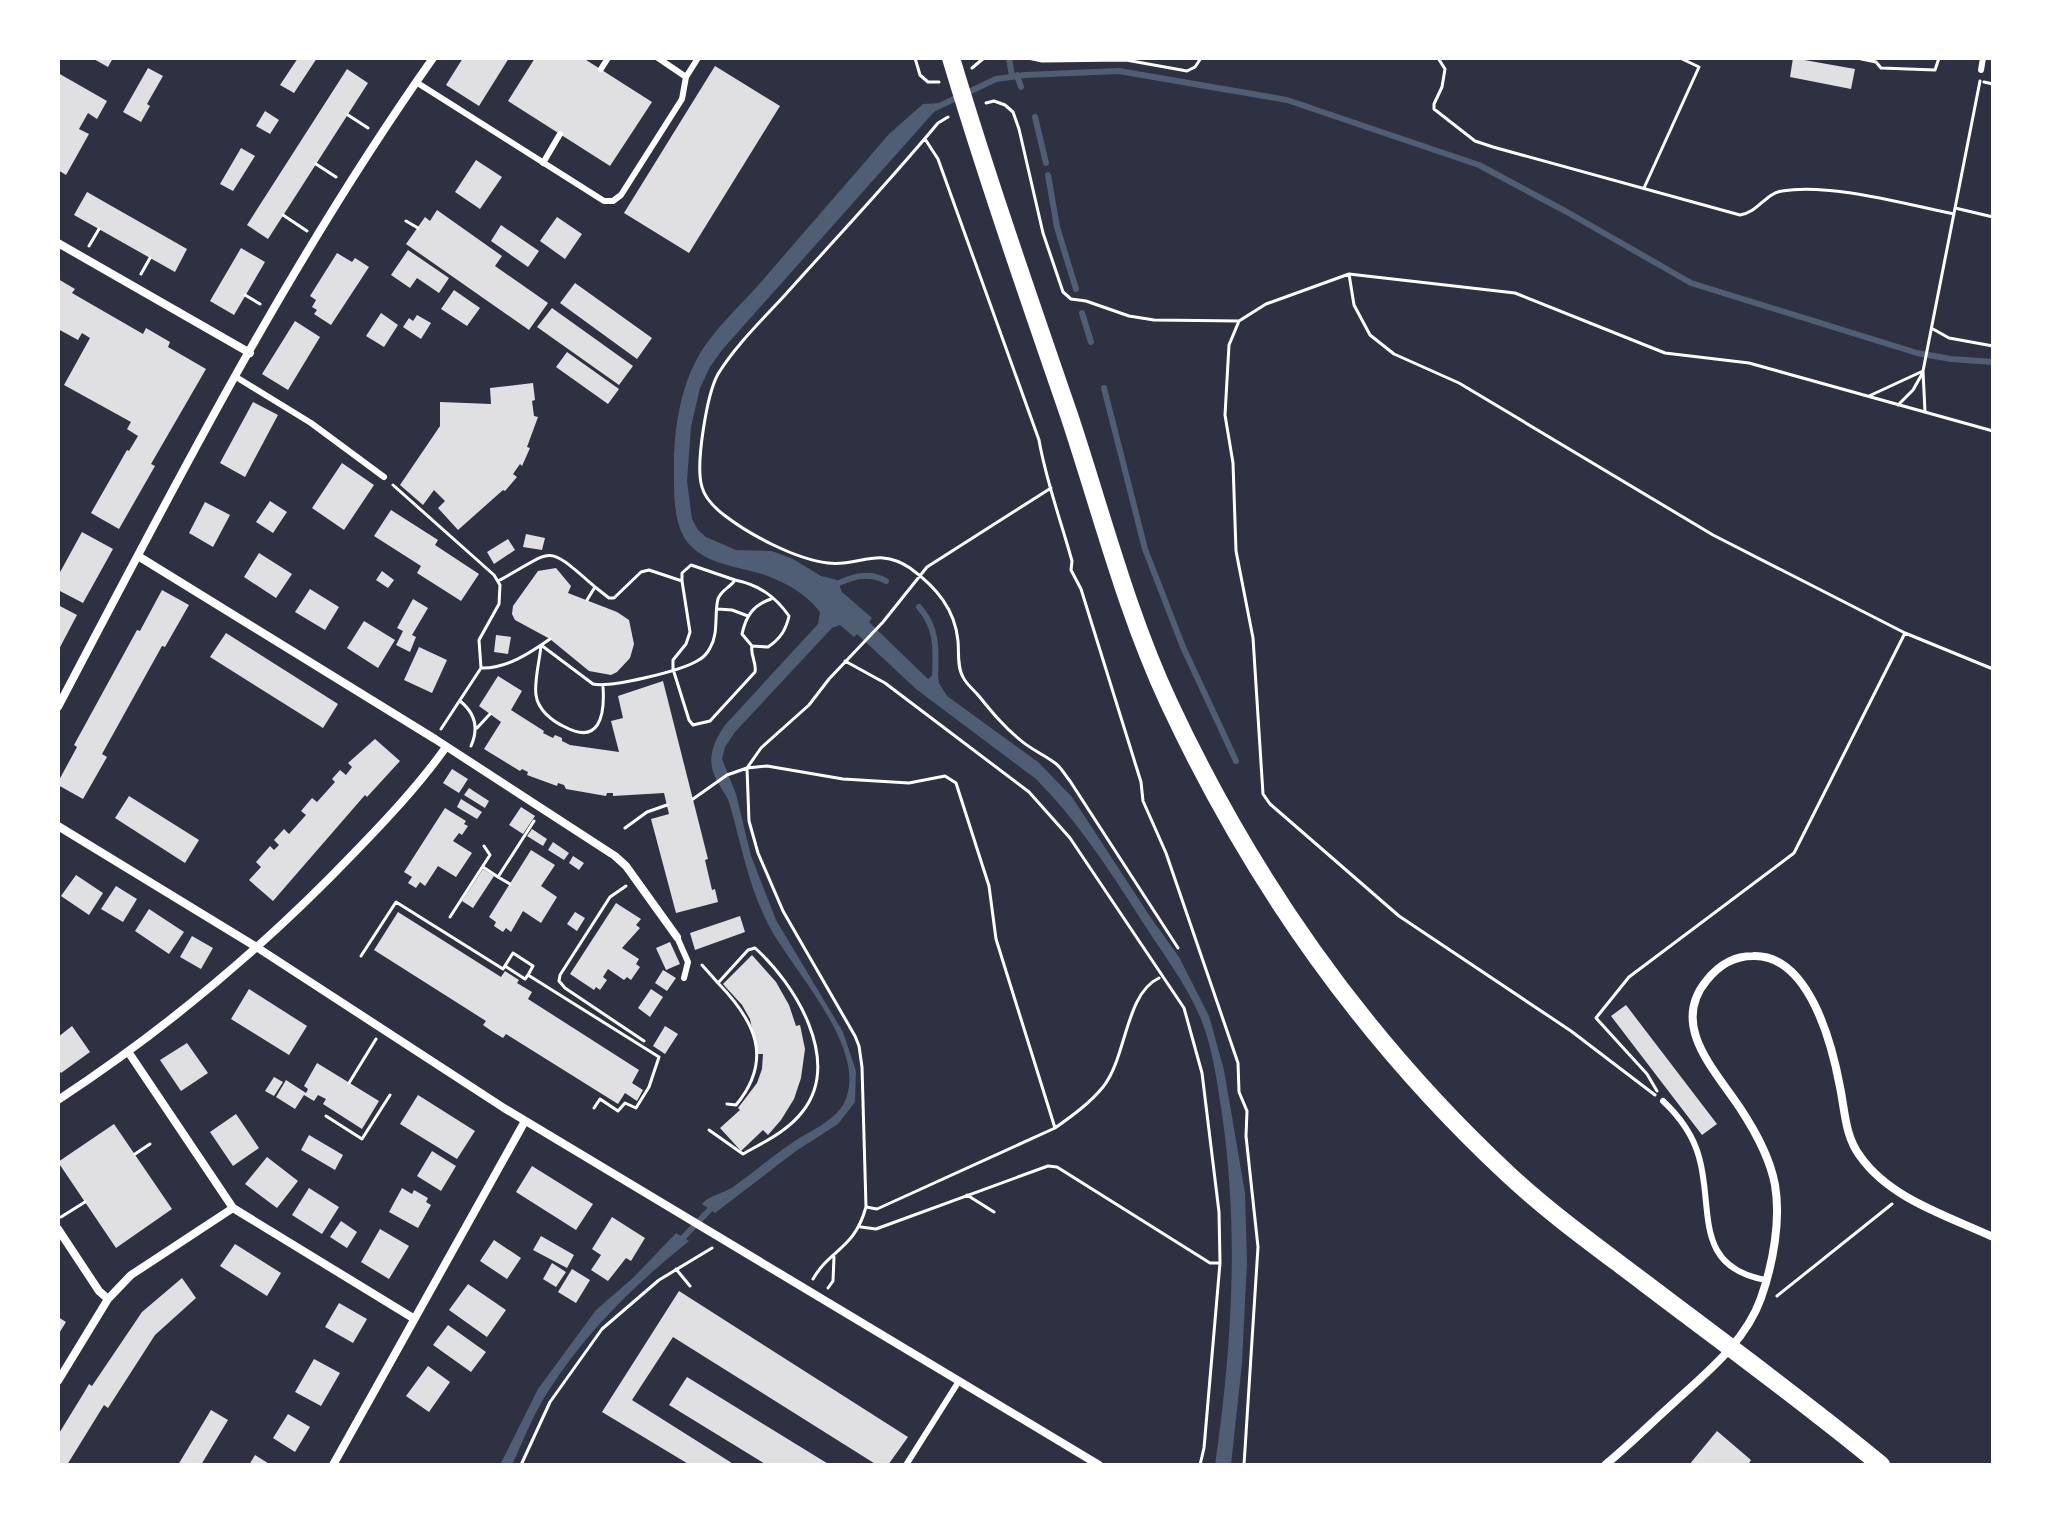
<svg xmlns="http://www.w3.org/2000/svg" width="2051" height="1523" viewBox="0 0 2051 1523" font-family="Poppins,sans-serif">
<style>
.water{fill:#4f5d75}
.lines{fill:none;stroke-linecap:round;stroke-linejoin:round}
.stream{stroke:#4f5d75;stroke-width:6}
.building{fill:#e0e0e3}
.path{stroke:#fff;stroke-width:3}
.service{stroke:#fff;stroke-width:6}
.minor{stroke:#fff;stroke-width:8}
.primary{stroke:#fff;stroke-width:18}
</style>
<rect width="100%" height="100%" fill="#2d3142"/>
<path class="water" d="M942,103L722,350L710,367L700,388L691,427L687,481L692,519L698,530L706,537L736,550L772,551L793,559L821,576L837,580L842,592L872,618L869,622L928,679L935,673L938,675L939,683L947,696L1038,762L1072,797L1151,918L1179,957L1209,1016L1224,1070L1245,1193L1247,1262L1242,1363L1231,1465H1215C1232,1348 1239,1231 1222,1114C1217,1082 1213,1049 1201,1019C1185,981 1160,950 1138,915C1108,868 1076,819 1036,779L916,689L857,634L854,637L840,625L832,628L735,732L725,747L722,759L736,794L751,856L776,920L843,1032L856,1071L855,1102L838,1124L796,1151L715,1213L702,1204C709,1195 723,1194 733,1187C753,1173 771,1157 792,1143C809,1131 834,1122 844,1103C871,1050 790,968 768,924C748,885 741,843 729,802C727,796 723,792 720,786C705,763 711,746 725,725L818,624L820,612C806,594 787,583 765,575C741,567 706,565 688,543C675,527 674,500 674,479C673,437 678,392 699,355C715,328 741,305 762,281C804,232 847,183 889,134L923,104Z
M676,1233L689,1241C633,1286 586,1332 547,1393C533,1415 523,1441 512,1465H500L538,1389L596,1310L634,1277Z"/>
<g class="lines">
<path class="stream" d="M1009,58L1012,76
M1017,75L1021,87
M935,108L996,79L1025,75L1119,71L1287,100L1479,165L1567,212L1691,283L1917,353L1951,359L1993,362
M1035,117L1046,163
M1048,175L1057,227L1076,289
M1082,313L1091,342
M1104,388L1145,549L1183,647L1236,761
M833,586C850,577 868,571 886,581
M919,607C938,628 936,651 935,678
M679,1242L716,1203"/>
</g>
<path class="building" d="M92,58H113L108,67Z
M298,58H317L294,93L280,85Z
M463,58H509L479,106L446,85Z
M535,58H583L652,102L610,166L508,101Z
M1793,58L1855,69L1851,89L1790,77Z
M715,66L780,106L689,253L624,213Z
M148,68L163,76L147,104L150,106L141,122L123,112Z
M347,69L368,83L268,239L247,225Z
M58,73L107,101L97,119L88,113L79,129L89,134L66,175L58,170Z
M265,111L279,120L270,134L256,126Z
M241,148L255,156L233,191L220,184Z
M476,160L502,177L480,209L455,192Z
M87,192L187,249L175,272L74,215Z
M437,210L502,256L495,266L548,303L529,330L406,244L425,217L430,221Z
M557,217L582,234L565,259L540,241Z
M501,225L539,251L528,267L491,241Z
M241,248L265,262L234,315L210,301Z
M408,250L449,278L439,293L417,278L410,288L391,275Z
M337,253L352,262L355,258L369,267L331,325L314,314L317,310L312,307L316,300L310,296Z
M58,279L75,289L72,293L143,334L146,328L170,342L168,347L206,369L151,464L155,466L119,529L91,513L127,450L129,451L138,436L127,429L131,422L64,385L90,338L82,333L78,340L58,329Z
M575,283L652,338L637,359L560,303Z
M454,290L480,308L467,326L441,309Z
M552,308L633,366L619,385L537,327Z
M381,313L398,325L384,347L366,336Z
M417,315L431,323L421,339L403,327L409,318L413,321Z
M295,321L320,337L288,390L262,374Z
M567,352L619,389L608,404L556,367Z
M533,383L535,400L532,401L534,416L538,417L527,447L530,448L522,466L520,464L513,474L517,477L505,491L503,490L458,530L438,508L445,501L434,490L423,505L400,485L440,426V402L491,404L490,388Z
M253,402L278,415L245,477L220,463Z
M342,463L374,485L344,530L312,508Z
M270,501L287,512L273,533L256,522Z
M205,502L230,515L213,547L189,533Z
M391,510L438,540L435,545L479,574L461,601L417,573L421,566L374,536Z
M82,532L113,549L83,603L58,590V576Z
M526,534L545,538L542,550L523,547Z
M508,539L515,550L494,564L487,552Z
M259,553L292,574L276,598L244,577Z
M556,568L571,586L568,593L617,612L629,620L634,644L630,658L617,672L611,675L589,671L550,639L515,620L512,614L513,606L538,571Z
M382,571L394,580L388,588L376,580Z
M310,589L339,607L325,630L295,612Z
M162,590L189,605L165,647L162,646L102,754L107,757L83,799L58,785V782L77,747L74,745L137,630L140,631Z
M413,599L428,608L412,635L416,637L410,652L396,645L403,631L397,628Z
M58,605L77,615L58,651Z
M364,621L395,640L378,668L347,648Z
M226,633L338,704L323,728L210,657Z
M496,635L511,637L508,654L494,652Z
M419,647L447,660L432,693L404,680Z
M498,676L522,691L511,710L544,731L543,733L553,738L555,735L562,738V741L570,745L619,752L611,721L623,718L618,696L663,681L708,859L705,860L712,890L715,889L718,902L676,913L651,819L669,814L664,793L613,796V793H607L606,796L566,789L564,785L558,783L557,786L527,775L528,772L522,769L520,771L484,749L501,722L479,706Z
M375,739L400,761L367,797L365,795L273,901L249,880L261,867L256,862L270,846L274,850L279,845L274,840L284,829L289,834L306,815L301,811L312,798L317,802L335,782L332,779L340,770L346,775L352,767L348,763Z
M452,769L468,779L459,793L443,783Z
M469,788L489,801L485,808L464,795Z
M129,796L199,840L185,863L115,818Z
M461,799L482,812L477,819L457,807Z
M521,807L535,816L523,834L509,825Z
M445,808L466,821L464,824L468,826L462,835L459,833L453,841L472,853L456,877L438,866L425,886L420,882L416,888L408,883L412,877L404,872Z
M532,829L547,839L543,846L527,836Z
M553,842L569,853L564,860L548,850Z
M531,850L555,865L541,886L557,897L541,923L523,911L511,932L506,928L503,932L494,926L496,922L489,917Z
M573,856L584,863L579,870L569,863Z
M483,869L494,876L473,908L462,901Z
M76,875L103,893L89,915L61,896Z
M116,886L137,899L123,922L101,909Z
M616,903L641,919L636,925L640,928L622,948L639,959L636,964L640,967L631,980L627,977L624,980L608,969L603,977L607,980L600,990L596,987L594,990L570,974Z
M149,909L184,932L169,954L135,931Z
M398,912L501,977L505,971L519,980L517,983L532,992L528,999L639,1070L632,1083L643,1090L637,1101L625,1093L618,1104L506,1034L503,1038L493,1032L483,1025L486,1021L374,950Z
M575,912L585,918L577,931L567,924Z
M740,916L745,932L695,950L690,933Z
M192,936L213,948L201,969L180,957Z
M670,942L680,964L666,970L656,948Z
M752,955L776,982L789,1005L796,1026L800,1025L805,1049L801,1078L794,1099L781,1120L768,1135L763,1130L741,1151L720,1128L740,1110L738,1108L757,1083L762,1069L763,1054H757L750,1019L742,1005L723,984Z
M663,970L676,978L667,991L655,983Z
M249,989L307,1026L289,1055L231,1019Z
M651,989L663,997L650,1017L638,1008Z
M1626,1005L1717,1124L1702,1135L1611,1016Z
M72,1026L90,1052L61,1073L58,1069V1037Z
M665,1026L678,1034L665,1054L653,1046Z
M187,1043L208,1073L181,1091L160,1060Z
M317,1063L379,1101L362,1129L323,1104L326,1099L318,1095L314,1101L304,1095L295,1109L276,1097L286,1080L306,1093L308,1089L304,1086Z
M274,1077L283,1082L274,1096L265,1091Z
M418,1095L475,1131L457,1159L400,1124Z
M236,1114L259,1148L233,1166L210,1132Z
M114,1124L172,1209L116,1248L58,1162Z
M309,1135L343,1155L335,1170L301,1150Z
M432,1151L456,1166L441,1191L417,1176Z
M267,1157L298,1181L277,1208L245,1184Z
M532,1166L593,1204L576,1230L516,1192Z
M309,1188L339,1207L322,1234L292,1215Z
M402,1188L412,1194L414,1190L428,1198L426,1202L431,1205L418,1228L389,1212Z
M612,1217L645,1238L631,1261L626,1258L608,1281L591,1270L601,1255L592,1249Z
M341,1221L357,1232L347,1248L330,1237Z
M380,1229L409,1246L389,1279L361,1262Z
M541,1236L574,1255L567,1268L533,1250Z
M494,1240L521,1258L507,1279L480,1261Z
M235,1244L281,1273L267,1296L220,1266Z
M552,1263L566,1272L556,1287L543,1279Z
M572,1269L590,1280L576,1303L558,1292Z
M182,1278L196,1298L155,1335L108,1408L104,1405L67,1465H58V1435L85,1391L89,1384L92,1386L142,1312Z
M468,1284L506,1310L487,1337L449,1310Z
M679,1291L908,1437L888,1465H877L673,1337L632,1400L735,1465H690L602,1412Z
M339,1303L367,1319L353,1343L325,1327Z
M58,1317L66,1322L58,1335Z
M448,1325L486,1352L471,1372L433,1345Z
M314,1359L340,1373L321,1406L295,1392Z
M428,1366L450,1382L429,1412L406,1396Z
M687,1377L830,1465H767L669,1405Z
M211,1410L228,1420L201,1465H178Z
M288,1414L310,1427L295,1452L273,1438Z
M1717,1431L1751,1460L1748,1465H1689Z
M255,1455L271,1465H249Z"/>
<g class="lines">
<path class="path" d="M915,58L920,75L928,82H939
M1028,58L1042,61L1126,60L1187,71L1195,67L1201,58
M1438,58L1445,69L1442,87L1434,104V109L1475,141L1493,147L1740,215C1757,213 1766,193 1782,191C1831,183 1904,204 1954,214
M1857,58L1876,62L1881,68L1935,70L1939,58
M972,68L984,58
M1984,82L1993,84
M986,103L994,101L1005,105L1013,112L1019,129L1043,233L1063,292L1071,299L1086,301L1129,316L1154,320L1239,321
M348,115L368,128
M948,117L938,123C889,182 836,238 785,295C762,320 736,345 718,374C707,394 695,465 702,487C705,499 715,508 724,515C750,535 795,559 828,563C859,567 878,546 910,568C936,587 955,609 958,641C959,652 957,667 963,677C966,684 973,689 978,695C991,711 1003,726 1019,739C1030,749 1043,754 1055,763C1061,767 1065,775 1070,781L1178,948
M925,139L938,159L1039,440C1046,481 1061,521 1072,561L1071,570L1081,589L1141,782L1143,801L1166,853L1238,1063L1239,1092L1247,1111L1246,1136L1258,1247L1244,1465
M316,164L336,177
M1644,188L1699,67L1680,58
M1955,208L1993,217
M283,215L307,231
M406,221L418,228
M89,246L99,229
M141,274L150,258
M1349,274L1354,305L1370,335L1394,354L1459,383L1713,535L1905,633L1993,669
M245,295L260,304
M1933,329L1949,338L1993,346
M1869,396L1923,371
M1898,405L1913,390L1922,374
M1925,412L1923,371L1980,81
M393,485L494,575L500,585L499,604L479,640L481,668L441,729
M498,581C555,551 543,541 595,587L587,600
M682,581V573L691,565L735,580
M718,609L732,610L748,616
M541,645L593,684C611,688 680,671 697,661C703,658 707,654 710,648C719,633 714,614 718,599C721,590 731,587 735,580C759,585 775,596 789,616C786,630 780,639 768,647L752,646C750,655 757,663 755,672L710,721L693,725L689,720L673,669V660L686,644L690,632L682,581L649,570L641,572L614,598H609L595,587
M541,645C540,660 534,680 536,695C538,710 552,721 565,727C599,745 605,716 603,687
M752,646L742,634C746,616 753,605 771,599
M845,661L885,683L1029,792L1070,838L1184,1008L1202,1073L1219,1212L1220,1263L1204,1448L1200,1465
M481,668C506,669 530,653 550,639
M460,701C475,713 479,728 471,746
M477,728L490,714
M693,799L727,775L747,768L767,766L843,779L909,783L945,776L956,783L989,886L996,939L1055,1128
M625,828L647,812L667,805
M483,867L498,877
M510,884L498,877L534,821
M626,886L610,897L560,975L559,981L565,988L644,1041
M450,917L490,855L484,846
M361,956L396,902L503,969L513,953L533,966L528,975L659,1057L649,1087L636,1108L625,1103L618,1111L600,1099L594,1108
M702,965L718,983
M505,966L525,979L528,975
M349,1083L376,1039
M1657,1091L1647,1074L1596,1018L1629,977L1794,853L1905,633
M1655,1095L1571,1031L1399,916L1270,804L1263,794L1253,638L1236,551L1233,463L1225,415L1229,345L1239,321L1266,304L1349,274L1515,293L1665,353L1749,363L1993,431
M326,1116L362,1139L390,1095
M709,1130L743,1154C764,1142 788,1131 803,1111C842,1060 795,984 755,948L748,950L718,983C755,1021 774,1059 736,1105L727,1104
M135,1154L150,1144
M967,1195L994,1212
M866,1207L877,1209L1055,1128C1072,1116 1090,1103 1103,1087C1127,1057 1125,994 1159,978
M61,1217L85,1202
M861,1227L876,1229L1048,1166L1057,1167L1210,1263H1220
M676,1269L690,1286
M813,1279C831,1248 854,1250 866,1207L862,1067L859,1046L855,1036L783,911L758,853L749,821L747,768L761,748L809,705L829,679L883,622L927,567L1051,488
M828,1288L833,1281L834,1257
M1777,1296L1892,1204
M521,1465L550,1402L602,1329L659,1280L712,1248"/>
<path class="service" d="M658,58L686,77
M601,69L608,58
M1981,70L1983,58
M416,82L604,201H613L621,195L682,99L686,77L698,58
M543,163L560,134
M236,377L311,423L384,477
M677,937L688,962L684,978
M1663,1101C1679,1116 1693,1135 1699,1157C1714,1208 1692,1267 1766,1280
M906,1465L959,1381"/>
<path class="minor" d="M58,243L250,353
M138,556L435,739L615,856L626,866L677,937
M58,707C174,486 289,262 433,58
M58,826L258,948L504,1108L1099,1465
M129,1053L233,1208L413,1318
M58,1100C166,1029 264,947 354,853C386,820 419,785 446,747
M58,1229L99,1291L108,1299L58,1381
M108,1299L131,1275L233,1208
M333,1465L525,1121
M1605,1465C1627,1447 1647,1427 1668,1408C1702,1376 1745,1344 1761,1298C1773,1264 1781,1220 1775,1185C1770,1157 1755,1131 1740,1108C1715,1070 1669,1025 1707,980C1719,965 1734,956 1753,956C1809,954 1832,1044 1840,1087C1845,1111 1845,1136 1860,1156C1890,1199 1948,1216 1993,1237"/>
<path class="primary" d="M951,58C987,178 1028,296 1069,415C1101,511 1126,611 1169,703C1252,881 1366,1042 1509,1175C1552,1215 1600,1249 1646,1284C1725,1344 1805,1402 1881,1465"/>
</g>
<rect width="2051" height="1523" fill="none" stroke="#ffffff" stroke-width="120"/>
</svg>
